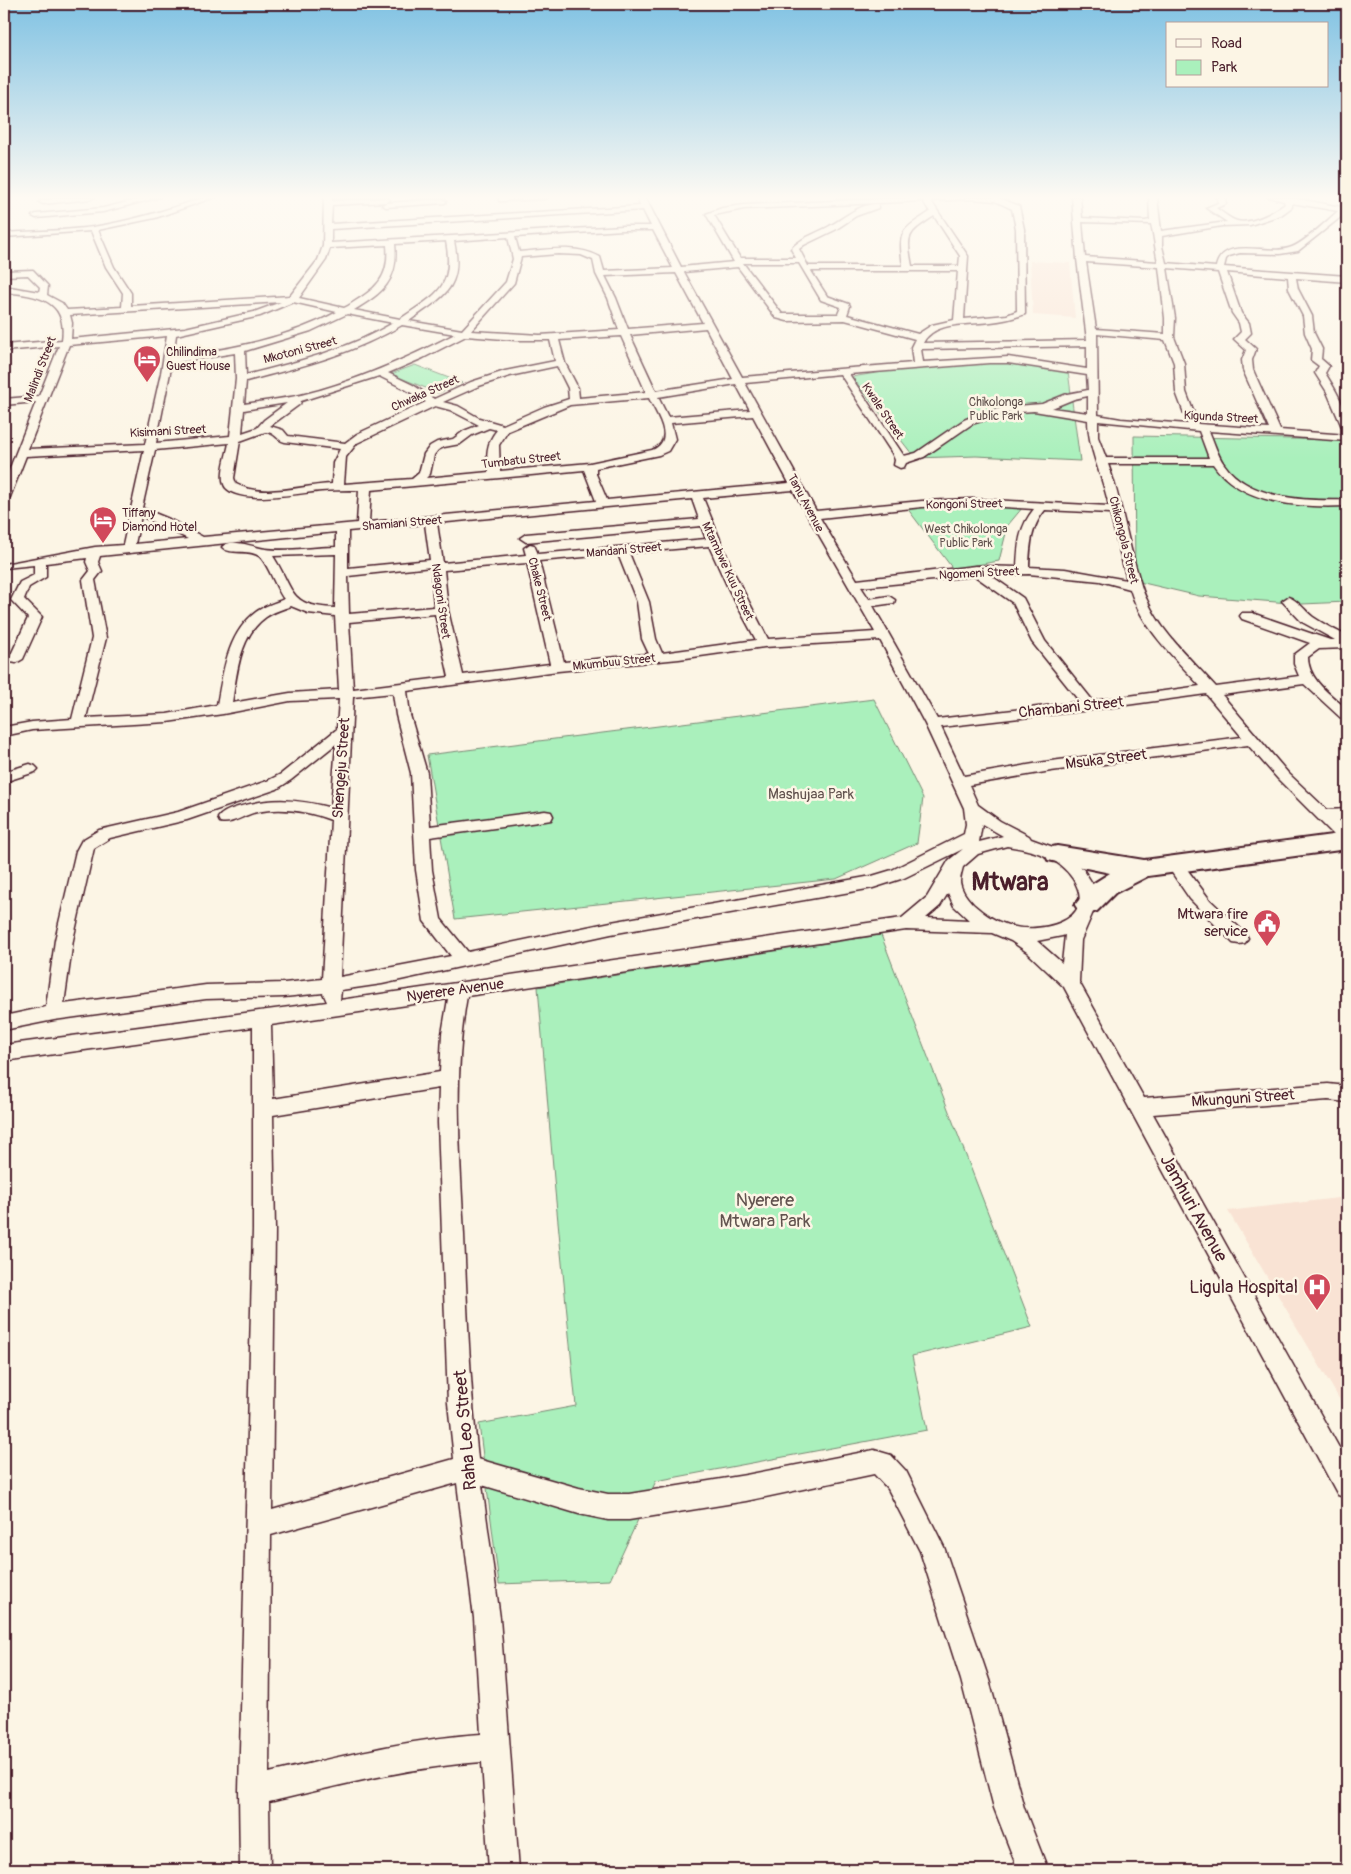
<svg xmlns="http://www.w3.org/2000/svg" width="1351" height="1874" viewBox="0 0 1351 1874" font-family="Pangolin,sans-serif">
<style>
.built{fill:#f9e3d4}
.green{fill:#aaf0bc;stroke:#7a8874}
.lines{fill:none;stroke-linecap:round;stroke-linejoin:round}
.minor-casing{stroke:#4a1f2b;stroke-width:3}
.highway-casing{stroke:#4a1f2b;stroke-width:4}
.minor{fill:#fcf5e5;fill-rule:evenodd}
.highway{fill:#fcf5e5;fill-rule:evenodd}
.labels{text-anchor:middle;stroke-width:5;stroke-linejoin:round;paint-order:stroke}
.far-street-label{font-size:12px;fill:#4a1f2b;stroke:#fcf5e5}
.far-poi-label{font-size:12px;fill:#4a1f2b;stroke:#fcf5e5;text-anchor:start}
.far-park-label{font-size:12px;fill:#62534f;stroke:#fcf5e5}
.street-label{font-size:15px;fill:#4a1f2b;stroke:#fcf5e5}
.park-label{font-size:15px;fill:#62534f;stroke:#fcf5e5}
.poi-label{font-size:15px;fill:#4a1f2b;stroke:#fcf5e5;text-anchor:end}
.near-park-label{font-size:18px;fill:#62534f;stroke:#fcf5e5}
.near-street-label{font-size:18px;fill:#4a1f2b;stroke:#fcf5e5}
.near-poi-label{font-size:18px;fill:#4a1f2b;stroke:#fcf5e5;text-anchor:end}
.town-label{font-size:25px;font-weight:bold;fill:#4a1f2b;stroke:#fcf5e5}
</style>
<rect width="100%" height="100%" fill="#fcf5e5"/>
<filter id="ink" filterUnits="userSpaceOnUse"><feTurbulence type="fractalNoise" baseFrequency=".02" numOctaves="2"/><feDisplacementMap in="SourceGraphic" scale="10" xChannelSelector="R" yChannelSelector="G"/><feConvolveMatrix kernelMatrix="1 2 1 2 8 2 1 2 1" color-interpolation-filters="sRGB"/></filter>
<g filter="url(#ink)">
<path class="built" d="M1030,261L1070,263L1075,318L1033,315Z
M1347,1197V1412L1228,1211Z"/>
<path class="green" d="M998,360L1068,371L1080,461L976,456L915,458L852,377L894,370Z
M415,365L462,383L438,393L391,374Z
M1134,436L1347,440V602L1302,604L1199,596L1135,581Z
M948,503L1023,507L1008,525L999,561L953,569L907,508Z
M874,699L923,798L917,843L836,879L455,919L427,755Z
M881,935L1032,1327L912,1356L927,1430L656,1481L610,1580L499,1584L479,1424L576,1406L555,1191L538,987Z"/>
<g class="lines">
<g class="minor-casing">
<path id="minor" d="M72,197H95L91,199L43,204L39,202L43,200Z
M148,197H160L103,212L36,218L32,216L36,214L103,208Z
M205,197H215L155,218L98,230L114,267L131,293V306L290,296L318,260L323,246L324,197H332V201L386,198L390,200L386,202L332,205L331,224L640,206L637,197H645L681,267L734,262L706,214L722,208L744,205L922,197H997L1019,206L1024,229L1025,314C1014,318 1003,321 991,322C969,325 934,321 923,343L1087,340L1077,259L1072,197H1080L1082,218L1145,221L1150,220L1149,197H1157L1161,231L1227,222L1206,208L1218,203L1217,197H1225L1226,204L1216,208C1222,212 1230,219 1237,221C1251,225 1274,212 1285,204L1284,201L1268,197H1287L1347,208V212L1298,251L1280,254L1240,253L1229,256L1226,259L1224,267L1347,276V282L1296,278L1298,289L1312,316L1314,333L1322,349L1321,359L1329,366L1325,373C1336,391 1348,409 1347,430L1342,427L1327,392L1315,373L1319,366L1311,360L1312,349L1305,333L1303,316L1289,289L1288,277L1227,272L1241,313L1249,323L1251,333L1245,339L1256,349L1252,360L1253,370L1280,430L1347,435V441L1209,431C1214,442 1217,454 1224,464C1249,500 1307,501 1347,500V506C1302,508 1241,505 1213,464H1108C1121,499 1126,535 1137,571C1140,581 1142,591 1147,600C1162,634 1192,660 1216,687L1299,676L1294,664V655L1310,643L1242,619L1240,616L1242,613H1252L1330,640H1335L1302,622L1282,601L1288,597C1297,599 1305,611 1313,617C1323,624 1335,630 1347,636V648L1319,649L1308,657C1308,680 1331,695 1347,709V720L1342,719L1304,684L1222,695L1288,773L1327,810L1347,809V819L1338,820L1347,829V843L1341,842L1278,779L1248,745L1051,771L969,785L978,805L1000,821L1029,836L1031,839L1064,851L1083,869L1092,883L1095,894L1096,905L1081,940L1079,982L1144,1098L1328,1084L1347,1086V1102L1328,1100L1153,1114L1347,1462V1498L1338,1495L1064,987L1027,952L1011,941L992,933L906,930L467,996C453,1075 460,1155 464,1235C467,1310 470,1384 478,1459L579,1488L608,1494H629L746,1475L874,1450L891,1455L906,1471L944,1547L989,1680L1024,1808L1048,1870H1018L994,1808L961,1680L920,1551L888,1489L874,1474L746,1501L629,1520H608L579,1514L482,1485L500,1618L519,1870H489L482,1762C410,1767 340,1785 269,1802L270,1870H240L239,1791L253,1230V1027L4,1061V1045L327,1002L323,993L284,997L206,999L54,1020L4,1030V1016L46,1007L55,940L76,851L82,840L99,830L178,812L267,781L281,774L337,729L339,699L290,701L223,714L167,722L32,730L4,736V727L32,722L72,719L92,638L83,580L90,571L86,562L87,558L46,563V577L29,587L24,599L42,617L23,659L16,663L11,662L9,659L28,618L11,600L20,582L34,575V565L5,568L4,564L95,547L123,545L144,450L26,456L10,497L4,500V483L36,402L4,405V399L39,396L59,346L4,351V345L62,340C68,299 36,295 4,292V286L39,292L40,287L28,275L4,276V271L33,270L48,286L47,295L62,303L67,310L122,307L123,293L106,267L91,231L4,237V233C33,231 63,231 93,227C131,221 168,210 205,197ZM972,199L995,201L1012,209L1016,229L1017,311L1007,315L964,319L968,256L931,201ZM923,201L930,212C901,231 898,230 903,266H808L799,249L804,245L835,230L856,216L878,208V204C860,203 843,219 828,227C815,234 800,238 791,249L796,258H740L714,215L744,209ZM1292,203L1338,211C1327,221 1305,242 1292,247C1269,257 1223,234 1216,267L1166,263L1162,246V236L1222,226L1250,225L1281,215L1292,207ZM643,210L651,226H623L331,243V229ZM934,216L960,256L959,266H912C906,234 907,234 934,216ZM1082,222L1151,224C1154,236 1155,249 1158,262L1085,257ZM623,230H653L673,268L604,271L600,257C576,244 546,250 519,252L515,237ZM508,237L513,259L506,282L462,330L409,321C444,296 464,288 454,241ZM446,241C455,289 435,295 400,319L354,310C382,293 399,281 395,244ZM387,245C390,280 375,289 348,306L344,308L299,298L326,260L330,248ZM558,254L581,255L593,260L596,274L608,298L619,330L540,335L471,331L514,283L521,257ZM1086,262L1159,267L1165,318V334L1096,329ZM743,263H799L821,300L841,307L838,314H782ZM738,267L776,318L787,321L845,320L915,339L911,347L913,363L742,377L684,272ZM1167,268L1218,272L1232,313L1239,323L1241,332L1234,339L1246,350L1242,360L1243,370L1269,429L1198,424L1186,392L1184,363L1174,337L1175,318ZM811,271H958L954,320L932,325L918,334L847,315L850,306L849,304L827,296ZM676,273L703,323L628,329L616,298L605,276ZM281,302L254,312L185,328L71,339L72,323L70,315ZM293,302L337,312C286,339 230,349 173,357L176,335L260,316ZM347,314L393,323C347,350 297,362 246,375L245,351L311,331ZM402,325L455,334C406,359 355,382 301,395C283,399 263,401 244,404L246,381C300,367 353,354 402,325ZM706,328L733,379L656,391L630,335ZM1097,334L1165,340L1174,363L1176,392L1188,424L1121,419L1098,415ZM167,336L161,373L145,444L28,449L69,345ZM466,336L516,340H550L555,361L505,371L471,382L434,399L413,385L388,373L423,358ZM621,336L646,392L579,398L578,388L565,363L559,340ZM1087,346V369L1008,357L923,362L921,349ZM235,353L236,379L230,436L156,443L172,363ZM989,363H1008L1087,375L1088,390L1067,394L1042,404L1005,407L976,415L964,420L916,453L904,456L849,374ZM557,366L568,388L569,399L544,407L503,425L479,418L458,406L443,402L479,386L510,376ZM840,374L892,453L895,460L894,465L900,468L904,467L906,463L924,457L972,424L1006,413L1034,411L1088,420C1088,449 1103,477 1109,506L972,499L922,501L816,511L745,383ZM379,376L405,389L426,402L357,434L345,443L288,436L283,430L270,426L300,404L301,401ZM736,384L750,410L668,417L658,397ZM1088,396V413L1052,408L1074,399ZM649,398C657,415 676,440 652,450L590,463L500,471L499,445L508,431L570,405ZM287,403L264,420L257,428L242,433L244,410ZM435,406L450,410L479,425L464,431L453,439L437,442L430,446L424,454L419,473L412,479L344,484L346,457L357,443ZM753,416L789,483L607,500L596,474V468L659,455L668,451L675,439L671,423ZM1098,421L1199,431L1209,458H1106L1098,437ZM489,428L497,430C486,443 486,456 489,472L426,478L430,474L434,455L438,450L444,447L460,444L472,435ZM265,432C276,432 276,440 285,442L340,449L333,463L332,484C302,485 264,499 236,484L234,478L240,441ZM229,443C227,455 218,478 226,488C242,505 299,493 321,491C333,490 346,490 359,490L357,523L203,537L169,519L142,508L155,450ZM584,470L596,501L369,522L371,490ZM793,490L875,632L768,639L733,571L703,498ZM692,499L699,519L526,534L520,538L526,542L701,526L706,539L538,554L534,545L530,544L524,548L526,555L443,563L437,523ZM972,505L1034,509C1019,527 1018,545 1017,567L975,566L857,580L820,518L922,507ZM1045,510L1110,513L1127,580L1065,569L1029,567C1030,545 1031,527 1045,510ZM141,516L188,539L135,544ZM425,524L430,560L348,568V531ZM336,532V547C315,547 286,552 266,549C255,548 231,537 222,547C230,556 248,548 259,556C267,561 276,589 284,599C275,603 264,606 256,612C227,634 223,673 217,705L167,714L86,718L106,638L95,580L102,571L98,562L100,556ZM709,546L729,590L756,640L662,653L656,639L649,602L629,553ZM336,554L335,608C287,606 295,590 273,556ZM618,554L637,602L642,639L649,654L564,662L539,561ZM527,563L550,664L463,675L448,610L444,570ZM431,567L434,607L349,614L348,576ZM1029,574L1100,581L1130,589C1141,627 1174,657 1200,686L1093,701L1045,641L1023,598L990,575ZM975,576L1013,603L1032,642L1080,702L937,719L873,606L894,603L895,600L889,596L869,599L861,587ZM291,606L308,613L335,616L339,690L290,693L232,703C237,674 239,636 266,617C273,612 283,609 291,606ZM435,614L449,677L353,689L349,622ZM880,640L925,724L964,808L966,824L964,834L892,870L872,876L611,922L468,952L441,919L432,870L430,837L545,821L551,820L553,816L551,812L545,811L430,826L427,773L410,715L407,691L558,671L679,659L764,647ZM393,693L396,715L411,773L416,870L424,921L451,956L340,977L353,697ZM1206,694L1242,737L1051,761L964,776L941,727L1090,710ZM336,744L331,808C299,799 271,797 238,807C231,809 222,812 218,818L220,822C233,825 245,814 257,812C282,807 307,811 331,820L322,979L284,983L206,985L64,1004L73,940L94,848L110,838L187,820L277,789L291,780ZM982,824L1003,836L979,842ZM1007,846C1033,850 1058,856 1073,879C1101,923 1034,936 1005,924C993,920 983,913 973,904C968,899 961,890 960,882C960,877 962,871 963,867L978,854ZM963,849L949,860L927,897L902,918L340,1000L341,990L382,984L611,934L873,888L904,878ZM948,893L954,906L969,920L926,918L940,906ZM1065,935L1062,963L1037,941L1062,936ZM448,999L442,1034L440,1072L273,1099L271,1025ZM439,1088L438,1122L448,1403L454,1459L272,1510L275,1230L273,1115ZM457,1483L474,1618L481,1734C408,1739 339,1757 269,1773L271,1535Z
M499,197H548L544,199L502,201H499Z
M442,199L446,201L445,203L386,207L382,205L386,203Z
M30,764L35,766L38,769L35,772L4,782V772Z
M1174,858L1180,860L1210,900L1245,933L1248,938L1245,943L1239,944L1233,943L1190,899L1166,864L1168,860Z"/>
</g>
<g class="highway-casing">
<path id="highway" d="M1347,833V849L1148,876L1115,893L1097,911L1088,914L1079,911L1075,905L1091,885L1110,873L1048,860L1045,854L1048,848L1057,846L1144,860Z"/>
</g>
<use href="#minor" class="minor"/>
<use href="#highway" class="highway"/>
</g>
</g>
<linearGradient id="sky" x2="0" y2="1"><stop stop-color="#80c2e3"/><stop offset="0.43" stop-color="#fefaf3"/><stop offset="1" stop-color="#fefaf3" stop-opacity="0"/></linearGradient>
<rect width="1351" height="459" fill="url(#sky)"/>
<defs>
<g id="hotel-pin" transform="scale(1.4375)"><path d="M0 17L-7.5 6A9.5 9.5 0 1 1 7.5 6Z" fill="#d1495b" stroke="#fcf5e5"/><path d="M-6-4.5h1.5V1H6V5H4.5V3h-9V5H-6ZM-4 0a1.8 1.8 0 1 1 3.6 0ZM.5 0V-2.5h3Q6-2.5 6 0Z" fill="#fff"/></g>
<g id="civic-pin" transform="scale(1.4375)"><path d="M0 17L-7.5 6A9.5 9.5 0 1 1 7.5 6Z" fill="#d1495b" stroke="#fcf5e5"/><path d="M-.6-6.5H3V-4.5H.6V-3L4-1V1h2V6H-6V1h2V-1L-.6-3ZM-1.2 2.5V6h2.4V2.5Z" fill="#fff"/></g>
<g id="hospital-pin" transform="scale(1.4375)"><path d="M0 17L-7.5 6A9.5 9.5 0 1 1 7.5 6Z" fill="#d1495b" stroke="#fcf5e5"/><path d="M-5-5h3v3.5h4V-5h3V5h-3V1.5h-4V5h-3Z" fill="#fff"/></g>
</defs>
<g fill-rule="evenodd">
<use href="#hotel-pin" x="147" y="359"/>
<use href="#hotel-pin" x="103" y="520"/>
<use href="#civic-pin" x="1267" y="923"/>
<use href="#hospital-pin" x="1317" y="1287"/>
</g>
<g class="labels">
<g class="far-street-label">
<text transform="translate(300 350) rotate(-15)" y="4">Mkotoni Street</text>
<text transform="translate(40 369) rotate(-69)" y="4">Malindi Street</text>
<text transform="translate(425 393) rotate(-24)" y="4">Chwaka Street</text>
<text transform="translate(883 411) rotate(56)" y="4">Kwale Street</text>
<text transform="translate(1221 417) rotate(3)" y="4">Kigunda Street</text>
<text transform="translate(168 431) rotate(-3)" y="4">Kisimani Street</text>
<text transform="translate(521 460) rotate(-6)" y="4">Tumbatu Street</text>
<text transform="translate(806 503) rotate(62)" y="4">Tanu Avenue</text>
<text transform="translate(964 504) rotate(-1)" y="4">Kongoni Street</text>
<text transform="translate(402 523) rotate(-5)" y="4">Shamiani Street</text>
<text transform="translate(1124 540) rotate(76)" y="4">Chikongola Street</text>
<text transform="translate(624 550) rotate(-5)" y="4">Mandani Street</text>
<text transform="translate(728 571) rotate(65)" y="4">Mtambwe Kuu Street</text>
<text transform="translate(979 573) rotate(-3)" y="4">Ngomeni Street</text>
<text transform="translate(540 589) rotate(76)" y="4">Chake Street</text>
<text transform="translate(441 601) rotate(82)" y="4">Ndagoni Street</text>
<text transform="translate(614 662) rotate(-6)" y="4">Mkumbuu Street</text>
</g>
<g class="far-poi-label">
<text x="166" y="356">Chilindima<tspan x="166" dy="14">Guest House</tspan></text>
<text x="122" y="517">Tiffany<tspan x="122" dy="14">Diamond Hotel</tspan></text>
</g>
<g class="far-park-label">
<text x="996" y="406">Chikolonga<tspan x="996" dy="14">Public Park</tspan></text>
<text x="966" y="533">West Chikolonga<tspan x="966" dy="14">Public Park</tspan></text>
</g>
<g class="street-label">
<text transform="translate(1071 707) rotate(-6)" y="5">Chambani Street</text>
<text transform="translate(1106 759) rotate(-7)" y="5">Msuka Street</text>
<text transform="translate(341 768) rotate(-86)" y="5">Shengeju Street</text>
<text transform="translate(455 990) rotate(-8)" y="5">Nyerere Avenue</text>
<text transform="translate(1243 1098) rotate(-4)" y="5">Mkunguni Street</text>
</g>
<g class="park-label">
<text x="811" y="799">Mashujaa Park</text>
</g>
<g class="poi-label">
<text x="1248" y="919">Mtwara fire<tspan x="1248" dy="17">service</tspan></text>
</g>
<g class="near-park-label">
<text x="765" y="1206">Nyerere<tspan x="765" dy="21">Mtwara Park</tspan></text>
</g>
<g class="near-street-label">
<text transform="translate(1194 1208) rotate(61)" y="6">Jamhuri Avenue</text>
<text transform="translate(465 1430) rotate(-95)" y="6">Raha Leo Street</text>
</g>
<g class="near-poi-label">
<text x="1298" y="1293">Ligula Hospital</text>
</g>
<g class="town-label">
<text x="1010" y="890">Mtwara</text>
</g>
</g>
<rect width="1351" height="1874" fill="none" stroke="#fcf5e5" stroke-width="20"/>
<rect x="10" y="10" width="1331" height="1854" fill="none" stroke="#4a1f2b" stroke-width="2" filter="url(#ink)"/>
<rect x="1166" y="22" width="162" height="65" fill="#fcf5e5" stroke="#b59f9b"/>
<rect x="1176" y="39" width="25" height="8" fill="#fcf5e5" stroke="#b59f9b"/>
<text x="1211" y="48" font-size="15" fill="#4a1f2b">Road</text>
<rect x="1176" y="60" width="25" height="15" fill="#aaf0bc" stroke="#b59f9b"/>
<text x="1211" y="72" font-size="15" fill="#4a1f2b">Park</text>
</svg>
